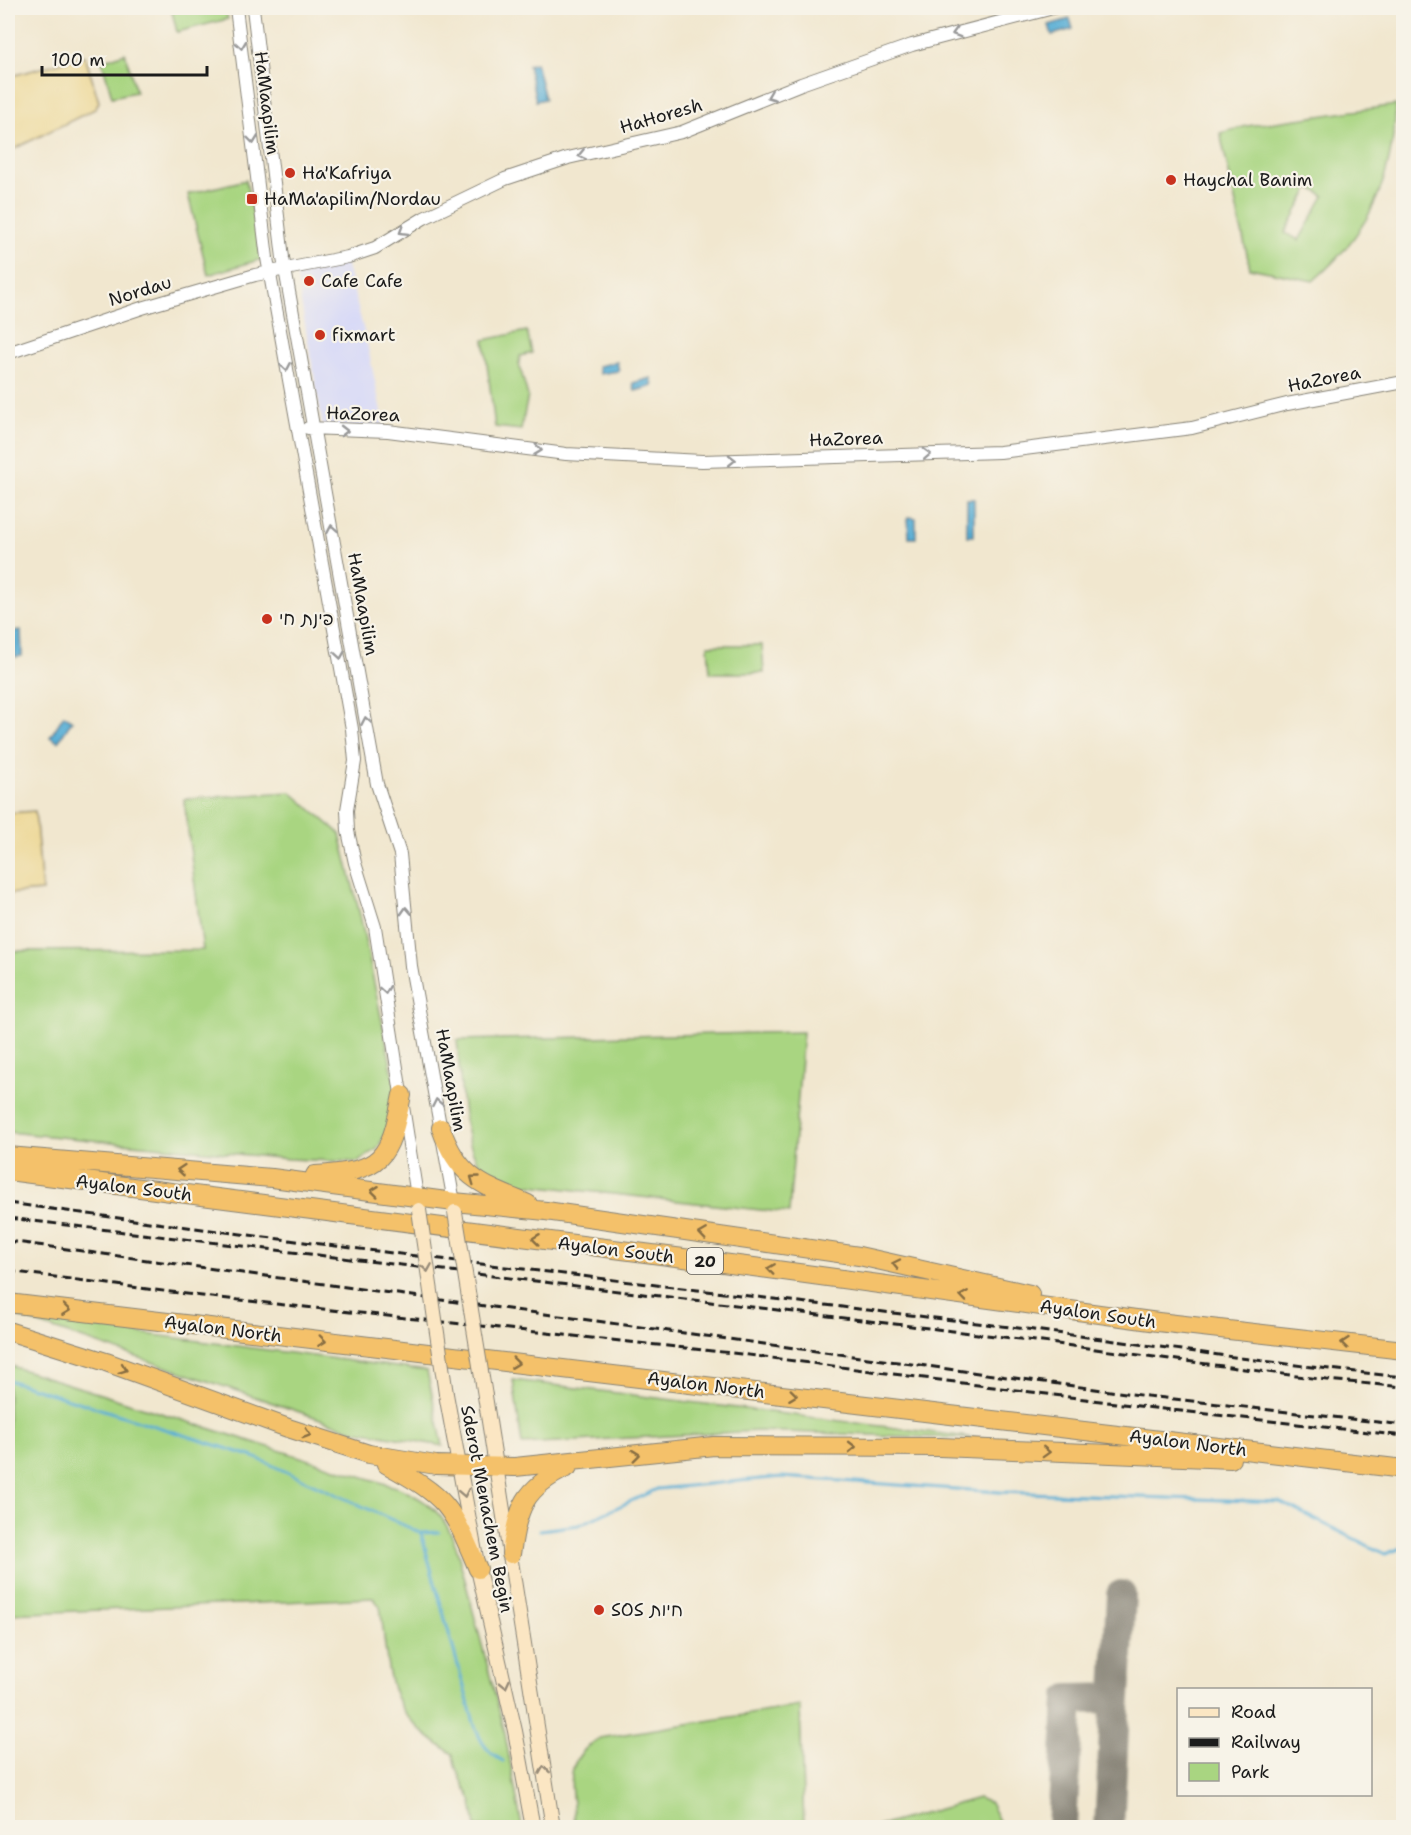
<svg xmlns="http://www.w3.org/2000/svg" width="1411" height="1835" viewBox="0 0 1411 1835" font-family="'Shantell Sans','Playpen Sans Hebrew',sans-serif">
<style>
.built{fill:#d6d8f8}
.green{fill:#a9d581;stroke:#62784e;stroke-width:1.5;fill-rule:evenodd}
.sand{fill:#eeda9e;stroke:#857b5d;stroke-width:1.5}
.water{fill:#59aed5;stroke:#3a6578;stroke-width:1.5}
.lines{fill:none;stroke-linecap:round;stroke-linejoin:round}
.stream{stroke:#59aed5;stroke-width:3}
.taxiway{stroke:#868276;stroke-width:30}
.tertiary-casing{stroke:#868276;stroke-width:14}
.secondary-casing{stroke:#868276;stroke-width:16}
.motorway-casing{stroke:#868276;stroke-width:20}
.tertiary{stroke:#fff;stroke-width:12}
.secondary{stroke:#fbe6c3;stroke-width:14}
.motorway{stroke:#f4c16a;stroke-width:18}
.rail{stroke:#1c1c1c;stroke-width:3;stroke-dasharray:9 4.5;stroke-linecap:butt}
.secondary-bridge-casing{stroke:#868276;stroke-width:16;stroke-linecap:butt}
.secondary-bridge{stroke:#fbe6c3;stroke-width:14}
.oneway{stroke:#999}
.oneway2{stroke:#886e43}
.oneway3{stroke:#978b78}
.poi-dot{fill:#c8321e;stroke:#f7f3e8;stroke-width:2}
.labels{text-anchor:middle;stroke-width:4.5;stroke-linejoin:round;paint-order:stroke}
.shield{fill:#f7f3e8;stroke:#5e5c59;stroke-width:1.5}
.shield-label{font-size:16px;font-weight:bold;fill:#1c1c1c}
.street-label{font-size:18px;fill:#1c1c1c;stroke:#f7f3e8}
.poi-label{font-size:18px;fill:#1c1c1c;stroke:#f7f3e8;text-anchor:start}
</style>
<rect width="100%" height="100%" fill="#f7f3e8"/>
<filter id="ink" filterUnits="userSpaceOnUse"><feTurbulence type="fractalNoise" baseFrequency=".0167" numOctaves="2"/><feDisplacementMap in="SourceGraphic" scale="12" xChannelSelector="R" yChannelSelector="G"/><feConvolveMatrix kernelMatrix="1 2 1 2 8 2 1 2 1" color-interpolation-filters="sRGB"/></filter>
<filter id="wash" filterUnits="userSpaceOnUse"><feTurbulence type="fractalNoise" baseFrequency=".008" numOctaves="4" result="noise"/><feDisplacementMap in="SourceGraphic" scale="24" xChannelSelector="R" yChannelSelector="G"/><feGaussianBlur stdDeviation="1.35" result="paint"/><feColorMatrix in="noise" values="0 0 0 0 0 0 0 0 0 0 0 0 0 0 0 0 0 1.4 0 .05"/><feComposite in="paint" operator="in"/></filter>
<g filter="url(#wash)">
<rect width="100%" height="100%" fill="#f1e7cf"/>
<path class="built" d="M346,262L367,343L384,426L323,427L296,273Z"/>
<path class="green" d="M171,8H225L228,19L177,32Z
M125,53L136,92L112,97L102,61Z
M1396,105C1392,181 1371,231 1313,281L1250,268L1220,133L1247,126ZM1310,187L1324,196L1299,240L1285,233Z
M246,180L262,259L208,275L188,194Z
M527,331L532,353L520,356L519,364L528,396L521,430L495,427L484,340Z
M708,645H762L764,673H710Z
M291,792L340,834L360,915L397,1094L393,1120L377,1149L358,1162L289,1159L8,1132V951L203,950L184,799Z
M803,1032L789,1213L512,1183C499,1178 485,1172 477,1160C462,1138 460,1069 457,1040Z
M18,1317L427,1371L443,1446L353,1430Z
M8,1365L399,1488C430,1502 444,1513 456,1546L504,1729L522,1827H476L472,1802L455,1766L453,1754C382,1710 391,1681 380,1606L373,1598L8,1614Z
M513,1380L984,1439L758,1431L522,1444Z
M800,1706L804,1827H575C573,1786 560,1762 600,1738Z
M978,1798L990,1803L1002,1827H876Z"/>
<path class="sand" d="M85,56L99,102L95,109L8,152V77Z
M35,811L42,891L8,894V813Z"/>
<path class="water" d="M1070,19L1073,29L1052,35L1049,25Z
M536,63L545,99L536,101L528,65Z
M617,362L619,371L600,374L598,366Z
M651,378L653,386L635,391L633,383Z
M967,499H974V536H967Z
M908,517L916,518V538H909Z
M21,630L22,656L15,657L13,631Z
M64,715L72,721L58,742L50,737Z"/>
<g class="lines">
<path class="stream" d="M8,1380L254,1457L421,1533L439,1532
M540,1530L579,1525L657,1489L782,1477L1000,1492L1280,1502L1385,1554L1404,1547
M421,1533L474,1723C480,1741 486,1752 503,1761"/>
<path class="taxiway" d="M1062,1828L1069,1699L1116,1698L1117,1680
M1109,1828L1121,1595"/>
</g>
</g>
<g filter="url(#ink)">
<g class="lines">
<g class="tertiary-casing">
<path id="tertiary" d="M236,8L267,258L352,729L355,761L347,810L348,831L355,863L375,927L417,1196
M253,8L283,258L377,784L400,854L411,966L454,1202
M8,353L142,308L255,275L348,257L375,248L424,218L505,179L568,158L682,132L801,84L912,45L1053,8
M308,428L388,431L566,454L702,461L1000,452L1192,428L1287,404L1404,382"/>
</g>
<g class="secondary-casing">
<path id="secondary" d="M446,1394L478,1569L515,1731L533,1828
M485,1396L553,1828"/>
</g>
<g class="motorway-casing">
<path id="motorway" d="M441,1128C458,1178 482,1185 528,1204
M8,1156L272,1178L454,1202L546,1211L859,1256L1030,1294
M8,1171L769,1269L1158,1322L1404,1350
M315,1175C383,1171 389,1160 402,1095
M8,1303L1404,1469
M8,1331L106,1362L288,1428L369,1454L436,1465L515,1467L714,1446L940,1447L1231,1459
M386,1464C448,1498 451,1505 478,1569
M511,1554C518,1508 523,1488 568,1467"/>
</g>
<use href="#tertiary" class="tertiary"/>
<use href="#secondary" class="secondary"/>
<use href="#motorway" class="motorway"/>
<path class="rail" d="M8,1203C327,1247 648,1284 969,1322C1114,1339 1258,1363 1404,1377
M8,1218L1020,1339L1327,1380L1404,1387
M8,1241L1147,1396L1404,1425
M8,1271L202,1296L741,1354L1146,1407L1404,1436"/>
<g class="secondary-bridge-casing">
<path id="secondary-bridge" d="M419,1210L446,1394
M455,1212L485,1396"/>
</g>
<use href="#secondary-bridge" class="secondary-bridge"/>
</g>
<defs><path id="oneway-chevron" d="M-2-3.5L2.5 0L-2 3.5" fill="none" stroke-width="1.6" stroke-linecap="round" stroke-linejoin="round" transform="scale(1.5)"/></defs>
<g class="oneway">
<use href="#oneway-chevron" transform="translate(956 33) rotate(164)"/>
<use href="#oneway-chevron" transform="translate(241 45) rotate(82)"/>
<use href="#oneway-chevron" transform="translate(771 96) rotate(158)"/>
<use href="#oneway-chevron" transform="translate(253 140) rotate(83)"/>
<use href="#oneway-chevron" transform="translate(582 155) rotate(167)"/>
<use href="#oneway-chevron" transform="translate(403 231) rotate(148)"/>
<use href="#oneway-chevron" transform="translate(286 367) rotate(80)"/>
<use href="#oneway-chevron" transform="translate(344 431)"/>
<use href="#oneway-chevron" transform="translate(538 450) rotate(7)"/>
<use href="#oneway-chevron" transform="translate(927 454) rotate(-2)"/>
<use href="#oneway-chevron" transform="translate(732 460) rotate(-1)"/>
<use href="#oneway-chevron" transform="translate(332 529) rotate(-100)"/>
<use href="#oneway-chevron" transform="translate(340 655) rotate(81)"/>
<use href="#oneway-chevron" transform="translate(366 721) rotate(-100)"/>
<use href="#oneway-chevron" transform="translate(406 911) rotate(-93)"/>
<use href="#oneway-chevron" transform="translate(385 990) rotate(81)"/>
<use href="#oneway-chevron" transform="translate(437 1103) rotate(-101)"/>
</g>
<g class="oneway2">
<use href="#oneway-chevron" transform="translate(181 1170) rotate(-175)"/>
<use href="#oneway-chevron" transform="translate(474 1179) rotate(-144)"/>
<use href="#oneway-chevron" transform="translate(375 1191) rotate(-173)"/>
<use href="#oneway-chevron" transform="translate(703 1234) rotate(-172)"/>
<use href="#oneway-chevron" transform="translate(536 1239) rotate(-173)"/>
<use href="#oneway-chevron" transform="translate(896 1264) rotate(-168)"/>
<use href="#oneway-chevron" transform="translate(771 1269) rotate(-172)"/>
<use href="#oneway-chevron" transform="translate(964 1296) rotate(-172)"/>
<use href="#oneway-chevron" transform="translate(66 1310) rotate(7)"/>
<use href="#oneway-chevron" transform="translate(322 1341) rotate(7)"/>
<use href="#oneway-chevron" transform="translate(1345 1343) rotate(-174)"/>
<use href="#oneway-chevron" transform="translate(515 1363) rotate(7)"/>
<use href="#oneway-chevron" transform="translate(123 1369) rotate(20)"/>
<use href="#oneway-chevron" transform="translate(793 1395) rotate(7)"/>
<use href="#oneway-chevron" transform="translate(307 1434) rotate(18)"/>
<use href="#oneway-chevron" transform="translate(852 1447)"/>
<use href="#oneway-chevron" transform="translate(1046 1452) rotate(2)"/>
<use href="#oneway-chevron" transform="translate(636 1455) rotate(-7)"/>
</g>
<g class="oneway3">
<use href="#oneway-chevron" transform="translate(427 1268) rotate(81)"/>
<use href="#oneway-chevron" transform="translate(464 1493) rotate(79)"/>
<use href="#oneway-chevron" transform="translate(505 1684) rotate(77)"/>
<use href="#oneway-chevron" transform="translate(544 1770) rotate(-99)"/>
</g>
</g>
<g class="poi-dot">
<circle cx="290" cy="173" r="6"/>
<circle cx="1171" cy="180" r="6"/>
<rect x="246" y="193" width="12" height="12" rx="3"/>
<circle cx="309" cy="281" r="6"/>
<circle cx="320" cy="335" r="6"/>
<circle cx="267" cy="619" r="6"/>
<circle cx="599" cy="1610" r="6"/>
</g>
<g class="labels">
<rect class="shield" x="687" y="1248" width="36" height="26" rx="4.5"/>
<g class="shield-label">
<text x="705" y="1267">20</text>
</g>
<g class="street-label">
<text transform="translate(267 103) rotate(83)" y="6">HaMaapilim</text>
<text transform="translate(661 116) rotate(-16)" y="6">HaHoresh</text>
<text transform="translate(140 291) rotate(-17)" y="6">Nordau</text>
<text transform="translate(1324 379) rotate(-11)" y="6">HaZorea</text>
<text transform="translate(363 414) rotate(2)" y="6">HaZorea</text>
<text transform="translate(846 439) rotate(-2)" y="6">HaZorea</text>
<text transform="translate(363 604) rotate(80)" y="6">HaMaapilim</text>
<text transform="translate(451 1080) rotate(80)" y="6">HaMaapilim</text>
<text transform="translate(134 1188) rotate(7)" y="6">Ayalon South</text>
<text transform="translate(616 1250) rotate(7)" y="6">Ayalon South</text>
<text transform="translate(1098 1314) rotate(8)" y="6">Ayalon South</text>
<text transform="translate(223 1329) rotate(7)" y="6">Ayalon North</text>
<text transform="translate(706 1385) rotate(7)" y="6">Ayalon North</text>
<text transform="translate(1188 1443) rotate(7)" y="6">Ayalon North</text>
<text transform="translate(487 1509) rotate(79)" y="6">Sderot Menachem Begin</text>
</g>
<g class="poi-label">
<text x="302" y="179">Ha'Kafriya</text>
<text x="1183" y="186">Haychal Banim</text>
<text x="264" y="205">HaMa'apilim/Nordau</text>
<text x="321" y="287">Cafe Cafe</text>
<text x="332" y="341">fixmart</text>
<text x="279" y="625">פינת חי</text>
<text x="611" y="1616">SOS חיות</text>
</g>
</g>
<rect width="1411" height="1835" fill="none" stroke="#f7f3e8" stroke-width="30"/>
<rect x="1177" y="1688" width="195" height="108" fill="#f7f3e8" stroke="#9f9d96" stroke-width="1.5"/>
<rect x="1189" y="1708" width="30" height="9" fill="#fbe6c3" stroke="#9f9d96" stroke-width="1.5"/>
<text x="1231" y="1718" font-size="18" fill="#1c1c1c">Road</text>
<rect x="1189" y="1738" width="30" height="9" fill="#1c1c1c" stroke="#9f9d96" stroke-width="1.5"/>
<text x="1231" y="1748" font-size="18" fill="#1c1c1c">Railway</text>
<rect x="1189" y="1763" width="30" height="18" fill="#a9d581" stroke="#9f9d96" stroke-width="1.5"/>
<text x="1231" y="1778" font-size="18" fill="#1c1c1c">Park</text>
<path d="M42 66v9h165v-9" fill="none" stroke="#1c1c1c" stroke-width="3"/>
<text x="51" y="66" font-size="18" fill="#1c1c1c" stroke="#f7f3e8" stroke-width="4.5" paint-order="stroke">100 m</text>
</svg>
